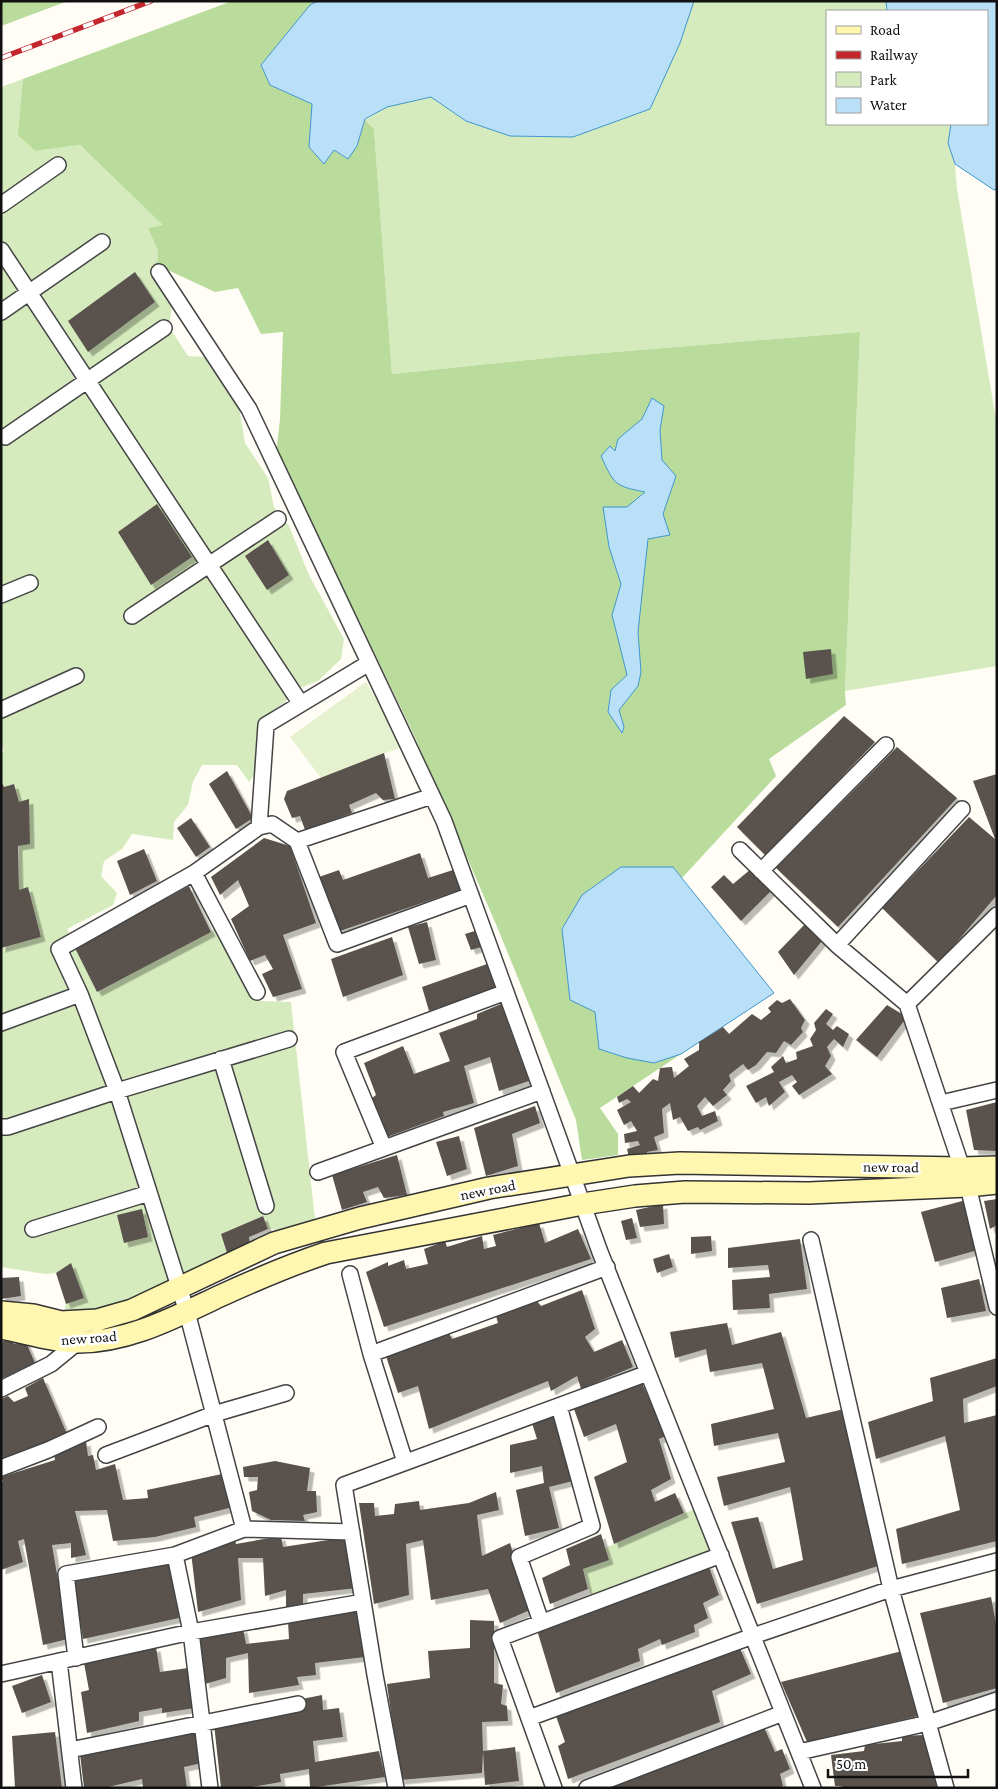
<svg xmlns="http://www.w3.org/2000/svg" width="998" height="1789" viewBox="0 0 998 1789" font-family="'Crimson Pro',serif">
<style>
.green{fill:#d5ebbd}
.forest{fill:#b9dc9c}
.pitch{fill:#e6f2cf}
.water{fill:#b9e0f7;stroke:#3f96cf}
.building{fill:#5a524d;filter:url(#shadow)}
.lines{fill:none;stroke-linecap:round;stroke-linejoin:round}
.minor-casing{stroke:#444;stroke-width:18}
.secondary-casing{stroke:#333;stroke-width:24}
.minor{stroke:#fff;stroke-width:15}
.secondary{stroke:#fff6b0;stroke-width:21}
.rail-casing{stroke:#c4262e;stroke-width:5.5}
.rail{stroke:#fff;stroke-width:4;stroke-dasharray:11;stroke-linecap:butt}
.labels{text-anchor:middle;stroke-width:5;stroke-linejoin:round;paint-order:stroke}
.street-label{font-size:15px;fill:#111;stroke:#fff}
</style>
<defs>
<filter id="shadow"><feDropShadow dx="4.5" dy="4.5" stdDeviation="0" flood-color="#0004"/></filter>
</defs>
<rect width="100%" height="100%" fill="#fffdf5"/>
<path class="green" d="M694,1H886L887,11H827V124H951L948,143L955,164L957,189L997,425V666L845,691L860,332L567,356L392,374L374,129L365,120L387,107L431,97L466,121L680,43Z
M23,79L19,135L35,151L80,145L164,225L148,228L158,251L156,281L172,306L169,327L188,356L205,357L238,401L245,443L268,478L274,507L289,526L309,575L344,639L341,659L318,681L292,691L285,702L265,716L255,751L257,770L249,782L237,765H202L193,782L188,805L174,822L173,840L132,834L122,849L104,861L101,876L117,893L113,905L67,929L75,948L211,932L221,923L257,992L259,1001L291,1002L315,1219L286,1231L268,1229L263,1216L221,1234L228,1256L166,1290L61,1322L66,1304L84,1298L71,1264L56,1273L45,1274L1,1267V948L41,937L28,888L19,890V802L14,784L4,787L1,779V753L4,751L1,743V87Z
M699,1507L721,1555L593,1603L583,1569L608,1560L605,1548Z"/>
<path class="forest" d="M1,1H68L1,26Z
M232,1H318L310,5L261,65L270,85L312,104L309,147L324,164L334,150L347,159L357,146L365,120L374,129L392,374L567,356L860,332L845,691L846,705L769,759L776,776L682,878L673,867L595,1012L654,1063L681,1054L600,1108L618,1134V1155L582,1160L576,1120L498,929L413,733L360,623L275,464L280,419L283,332L261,334L238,288L215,292L157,265L158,251L148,228L163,225L80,145L35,151L18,135L23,79Z"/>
<path class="pitch" d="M366,682L404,746L321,778L290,737Z"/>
<path class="water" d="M318,1H694L680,43L650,109L573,137L510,136L466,121L431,97L387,107L365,119L357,146L348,159L334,150L324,164L309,147L312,104L270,85L261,65L310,5Z
M886,1H997V189L994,190L955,164L948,143L951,124H987V11H887Z
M652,398L664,406L660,430L662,460L676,476L663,514L670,535L648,539L638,632L641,672L638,686L619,710L624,727L622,733L608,712L611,690L627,675L612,615L621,584L609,547L603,507H627L645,492C614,486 614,484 601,456L610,446L615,451L618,439L642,419Z
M621,867H673L774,993L681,1054L654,1063L627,1058L599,1049L595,1012L570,1000L562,929L582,895Z"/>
<path class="building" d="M135,272L155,302L88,352L68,321Z
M157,504L192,557L151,585L118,532Z
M268,540L289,575L267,590L245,556Z
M831,649L833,674L806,679L803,652Z
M844,716L875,742L766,856L737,827Z
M897,747L957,798L838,927L776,868Z
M384,753L395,799L383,800L376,793L349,805L352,813L305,830L300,816L292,818L284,799L287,791Z
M227,771L253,818L236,829L209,784Z
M997,774V895L939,963L882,908L969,817L995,839L973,781Z
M1,780L4,787L14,784L19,802L29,799L30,844L18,846L19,890L28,887L41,937L1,948Z
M191,818L210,847L196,857L177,828Z
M264,838L290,846L316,923L283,935L302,989L273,997L262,974L273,969L265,955L250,961L231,919L249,906L238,880L220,895L211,877Z
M144,849L157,881L130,895L117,861Z
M420,853L428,878L453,870L460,890L337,932L319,877L339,870L343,880Z
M751,869L772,890L741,921L711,887L724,875L733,884Z
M189,886L211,932L97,992L75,948Z
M427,922L436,960L419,964L408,927Z
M805,924L822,941L794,975L778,952Z
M478,930L485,946L471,950L465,934Z
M392,937L403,975L343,997L331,959Z
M487,964L496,989L429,1011L422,987Z
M790,999L805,1020L801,1028L803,1032L791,1045L784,1041L776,1053L767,1052L756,1065L748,1070L743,1064L729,1075L731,1081L723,1090L727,1095L713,1106L705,1097L697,1106L702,1116L715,1111L718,1121L700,1130L698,1127L688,1131L680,1117L673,1120L670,1103L662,1109L664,1133L654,1137L658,1150L647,1152V1156L629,1158L627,1149L640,1145L638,1141L625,1143L624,1134L637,1131L631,1121L624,1125L617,1110L631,1102L627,1099L619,1103L617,1097L633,1086L639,1093L653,1079L658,1081L660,1068L672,1067L674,1078L689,1066L684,1059L699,1050V1042L723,1027L729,1034L752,1014L761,1020L771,1012L768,1008L777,1000L782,1003Z
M501,1004L529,1081L499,1091L490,1057L464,1066L474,1103L443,1112L444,1116L387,1137L372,1098L376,1095L364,1063L403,1046L414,1074L450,1061L439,1033L477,1019V1014Z
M887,1005L907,1017L877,1057L856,1040Z
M826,1009L833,1014L826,1024L833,1030L837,1026L849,1034L843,1047L834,1039L827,1047L831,1056L825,1066L832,1074L799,1095L792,1086L797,1082L792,1075L779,1082L785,1092L769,1106L766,1097L756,1103L746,1086L774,1072L771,1067L783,1056L786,1063L797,1059L796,1052L813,1046L810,1039L816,1030L814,1023Z
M997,1102V1151L974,1150L966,1110Z
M535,1106L540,1123L512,1134L518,1166L486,1176L474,1128Z
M459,1136L467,1169L447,1176L436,1142Z
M397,1155L407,1195L384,1198L378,1187L363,1192L367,1202L342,1210L332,1175Z
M997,1199V1225L990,1229L984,1201Z
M966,1200L978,1250L935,1262L921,1212Z
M663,1204L664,1224L640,1227L636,1210Z
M142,1209L148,1237L124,1243L117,1215Z
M263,1216L268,1229L249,1237L250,1244L228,1256L221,1234Z
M632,1218L637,1238L626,1240L621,1221Z
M539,1223L545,1243L578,1229L591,1259L384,1327L366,1272L388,1262V1266L404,1260L406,1269L428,1264L424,1249L445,1241L447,1247L482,1236L484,1249L496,1246L493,1235Z
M711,1236L712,1251L691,1254V1237Z
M800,1239L807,1289L769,1294L770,1308L733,1310L732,1280L770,1277L768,1265L728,1268V1248Z
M669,1254L673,1267L657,1273L653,1259Z
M71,1263L84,1298L66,1304L56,1273Z
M19,1277L21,1296L1,1299V1278Z
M979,1279L986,1311L947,1318L941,1288Z
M582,1290L595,1329L585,1337L594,1352L622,1340L633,1367L581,1389L577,1376L551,1391L548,1381L429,1429L418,1386L398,1393L386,1356L448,1331L452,1339L498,1323L496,1316L537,1301L541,1306Z
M727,1323L732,1345L781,1332L806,1418L844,1409L878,1566L757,1604L731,1522L758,1517L773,1569L803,1560L790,1487L724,1506L717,1477L785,1462L778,1433L714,1446L711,1424L774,1409L762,1363L710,1372L706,1349L675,1358L670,1332Z
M11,1337L14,1344L25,1340L35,1363L1,1379V1342Z
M997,1358V1386L963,1399L964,1423L997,1415V1541L902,1564L896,1529L960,1510L945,1436L876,1459L868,1422L933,1401L930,1378Z
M43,1378L67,1434L1,1462V1399L8,1396L14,1402L28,1396L25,1388Z
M641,1381L666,1436L659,1439L671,1479L651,1490L655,1502L675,1493L684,1513L614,1544L594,1477L627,1462L616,1424L584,1437L574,1409Z
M557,1411L577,1480L549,1487L559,1528L525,1536L516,1490L544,1483L542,1466L510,1473V1445L537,1439L531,1420Z
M86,1441L88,1456L93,1455L96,1470L115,1464L123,1500L148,1498L147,1490L222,1474L233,1507L194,1517L196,1527L155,1537L113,1541L107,1510L75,1511L86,1555L71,1558V1543L52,1545L68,1639L43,1645L24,1539L18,1541L23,1562L1,1570V1482H3L1,1477L55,1460L54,1453Z
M275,1461L310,1468L307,1491H316L317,1512L303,1515L305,1521L271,1520L252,1511L249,1492L257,1490L258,1477H244L243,1467Z
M496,1492L499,1510L477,1515L482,1556L510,1543L530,1610L500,1623L488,1589L431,1600L423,1540L406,1544L409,1595L374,1604L359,1503H374L375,1516L394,1514L395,1504L419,1501L420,1510L469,1503Z
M601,1534L609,1560L583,1569L588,1589L550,1604L542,1578L570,1565L566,1549Z
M281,1536L283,1547L348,1537L357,1588L303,1594V1606L286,1608V1590L265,1596L263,1558H238L241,1600L198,1612L191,1552L235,1540L236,1544Z
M170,1562L179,1618L83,1639L73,1577Z
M708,1564L719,1595L703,1603L708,1618L694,1625L695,1632L662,1645L660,1639L638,1649L640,1661L556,1693L537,1630Z
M991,1597L997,1629V1688L943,1703L920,1613Z
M358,1609L365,1657L315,1663L316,1675L297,1677L299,1685L249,1693L248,1653L226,1658V1678L205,1684L198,1635L243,1628L246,1644L289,1639L288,1621Z
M470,1620L494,1621V1683L503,1685L501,1704L507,1706L508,1721L482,1722L483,1752L482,1773L400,1780L387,1684L430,1678L428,1651L470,1648Z
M739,1646L751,1674L712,1691L720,1722L568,1779L558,1746L565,1742L556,1716Z
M156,1647L160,1672L188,1668L195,1708L162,1713V1708L139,1712V1721L87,1733L81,1692L89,1690L84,1663Z
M902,1651L918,1716L807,1742L781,1682Z
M42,1675L51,1702L22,1713L12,1686Z
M322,1695L323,1710L339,1708L343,1737L313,1741L315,1762L379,1751L385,1777L310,1788L309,1769L280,1774L281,1782L246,1788H221L214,1724L302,1699Z
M763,1725L775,1752L782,1749L790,1769L780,1774L783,1786L779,1788H605Z
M197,1729L202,1763L184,1767L187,1788H143L142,1779L104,1788H84L80,1754Z
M55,1732L62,1788H15L12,1736Z
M924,1735L939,1788H842V1786H835L831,1755L864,1751L865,1745L902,1741V1736Z
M515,1747L519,1781L485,1785L483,1751Z"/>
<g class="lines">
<g class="minor-casing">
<path id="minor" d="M1,205L58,165
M1,250L301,704
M159,272L249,409L444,821L600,1252L813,1788
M1,312L102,242
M5,437L164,328
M1,595L30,583
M132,616L278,519
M1,710L76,676
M432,796L297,841L337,944L471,895
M259,827L266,725L369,663
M740,850L837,945L907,1004L968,1186L997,1307
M761,871L886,745
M194,873L257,992
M837,945L962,809
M80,994L59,949L194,873L259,827L272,824L297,841
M907,1004L997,915
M1,1023L80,994L117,1091L187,1312L244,1529L175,1555L191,1632L1,1674
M221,1059L266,1206
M941,1103L997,1090
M1,1127H8L117,1091L289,1039
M384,1148L344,1052L506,992
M318,1172L542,1091
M33,1229L149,1193
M811,1240L891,1589L946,1788
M350,1274L371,1354
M1,1389L51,1364L78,1342V1339
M106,1455L214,1414L286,1393
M405,1462L371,1354L607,1267
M1,1468L48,1450L98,1427
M244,1529L352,1532
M541,1622L519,1557L592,1526L559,1406
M76,1658L66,1574L175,1555
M59,1661L74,1788
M529,1718L753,1636L891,1589L997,1561
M70,1750L298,1704
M799,1752L928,1723L997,1700
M210,1788L191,1632L363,1602
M396,1788L375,1675L344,1485L648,1373
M554,1788L500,1638L721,1555
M587,1788L783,1713"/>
</g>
<g class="secondary-casing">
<path id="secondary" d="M1,1312L33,1315L61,1322L97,1320L132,1310L274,1243L360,1218L489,1188L629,1166L680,1163L961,1168L997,1167
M1,1328C28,1333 49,1341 76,1342C127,1343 175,1317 220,1296C255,1280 290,1265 326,1253L583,1204L635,1196L685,1192L809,1193L968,1186L997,1183"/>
</g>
<use href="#minor" class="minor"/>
<use href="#secondary" class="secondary"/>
<g class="rail-casing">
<path id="rail" d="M1,58L151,1"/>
</g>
<use href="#rail" class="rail"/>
</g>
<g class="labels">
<g class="street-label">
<text transform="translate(891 1167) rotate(1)" y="5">new road</text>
<text transform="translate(488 1190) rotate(-11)" y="5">new road</text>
<text transform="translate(89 1338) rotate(-4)" y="5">new road</text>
</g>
</g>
<rect width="998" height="1789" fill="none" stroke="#111111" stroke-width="5"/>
<rect x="826" y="10" width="162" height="115" fill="#ffffff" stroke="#a0a0a0"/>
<rect x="836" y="26" width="25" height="8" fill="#fff6b0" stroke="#a0a0a0"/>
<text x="870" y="35" font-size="15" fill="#111111">Road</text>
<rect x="836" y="51" width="25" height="8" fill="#c4262e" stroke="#a0a0a0"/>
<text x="870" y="60" font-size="15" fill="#111111">Railway</text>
<rect x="836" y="72" width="25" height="15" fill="#d5ebbd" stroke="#a0a0a0"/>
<text x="870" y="85" font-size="15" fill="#111111">Park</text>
<rect x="836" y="98" width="25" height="15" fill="#b9e0f7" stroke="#a0a0a0"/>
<text x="870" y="110" font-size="15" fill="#111111">Water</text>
<path d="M828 1769v8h140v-8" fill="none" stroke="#111111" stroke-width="2.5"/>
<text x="836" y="1769" font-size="15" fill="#111111" stroke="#ffffff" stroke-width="4" paint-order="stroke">50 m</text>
</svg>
